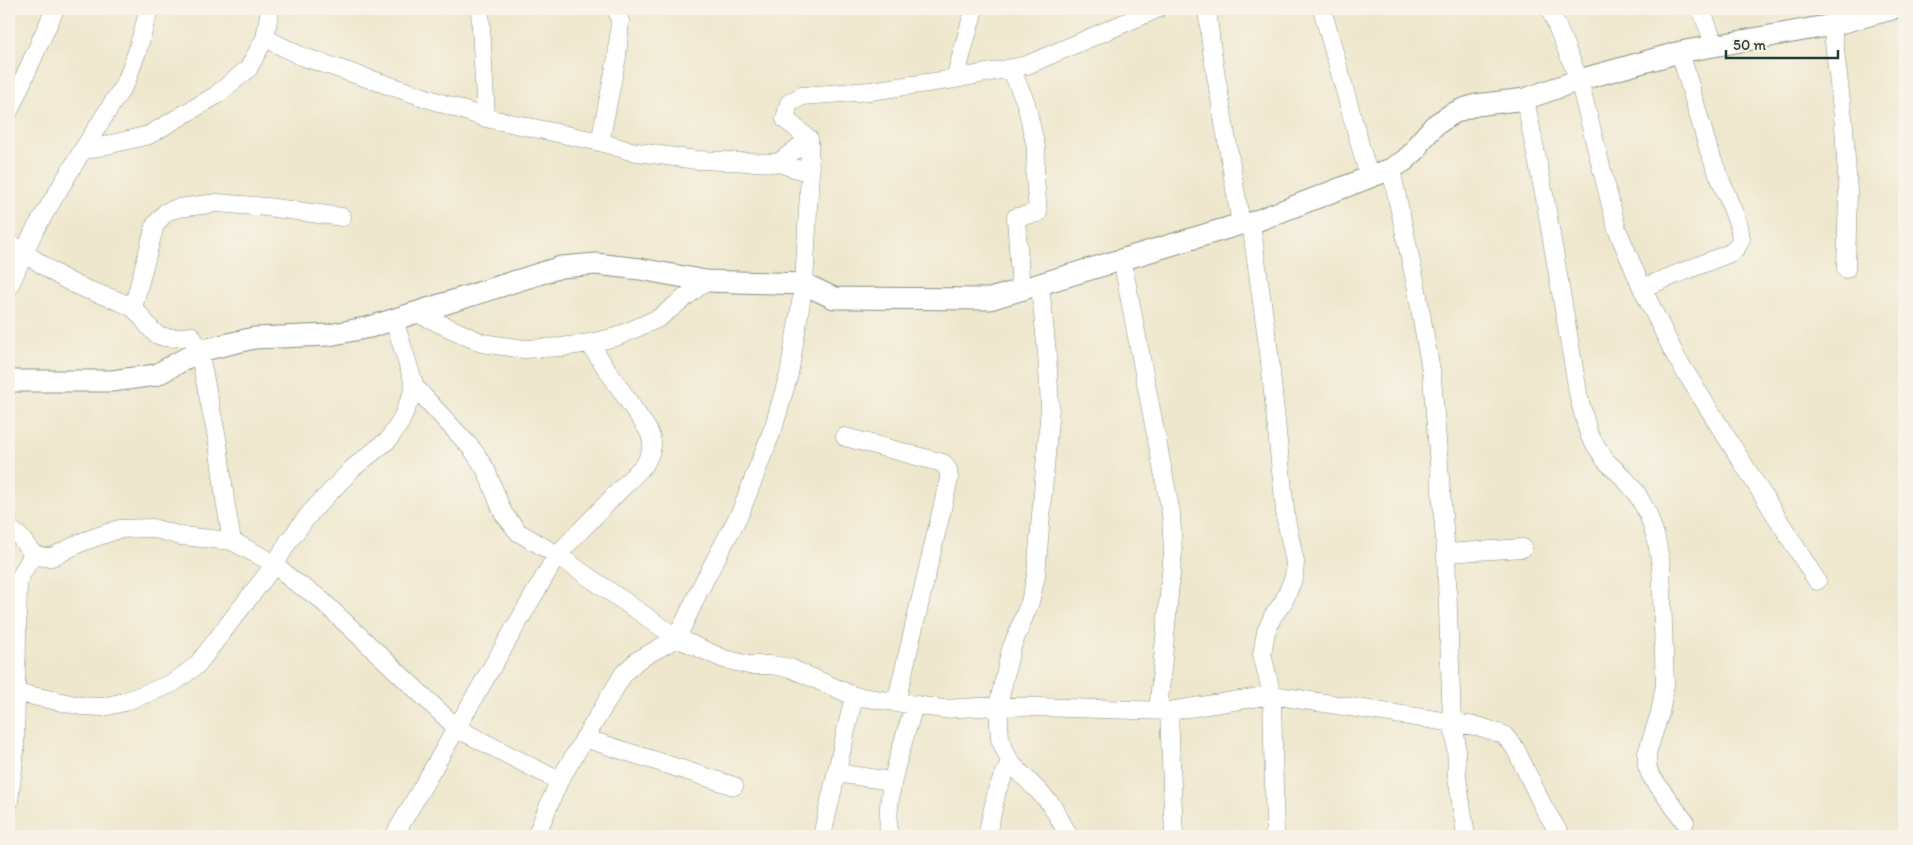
<svg xmlns="http://www.w3.org/2000/svg" width="1913" height="845" viewBox="0 0 1913 845" font-family="Itim,sans-serif">
<style>
.lines{fill:none;stroke-linecap:round;stroke-linejoin:round}
.minor-casing{stroke:#879280;stroke-width:19}
.tertiary-casing{stroke:#879280;stroke-width:23}
.minor{stroke:#fff;stroke-width:18}
.tertiary{stroke:#fff;stroke-width:21}
</style>
<rect width="100%" height="100%" fill="#f7f3e8"/>
<filter id="ink" filterUnits="userSpaceOnUse"><feTurbulence type="fractalNoise" baseFrequency=".02" numOctaves="2"/><feDisplacementMap in="SourceGraphic" scale="10" xChannelSelector="R" yChannelSelector="G"/><feConvolveMatrix kernelMatrix="1 2 1 2 8 2 1 2 1" color-interpolation-filters="sRGB"/></filter>
<filter id="wash" filterUnits="userSpaceOnUse"><feTurbulence type="fractalNoise" baseFrequency=".0096" numOctaves="4" result="noise"/><feDisplacementMap in="SourceGraphic" scale="20" xChannelSelector="R" yChannelSelector="G"/><feGaussianBlur stdDeviation="1.12" result="paint"/><feColorMatrix in="noise" values="0 0 0 0 0 0 0 0 0 0 0 0 0 0 0 0 0 1.4 0 .05"/><feComposite in="paint" operator="in"/></filter>
<g filter="url(#wash)">
<rect width="100%" height="100%" fill="#efe7cd"/>
</g>
<g filter="url(#ink)">
<g class="lines">
<g class="minor-casing">
<path id="minor" d="M480,9L486,118
M1207,9L1212,52L1241,224
M1322,9L1369,177
M1550,9L1579,80L1617,229L1642,288L1676,357L1817,581
M1701,9L1715,46
M1832,25L1844,126L1848,192L1846,269
M265,38L301,56L486,118L600,142L630,151L697,160L778,163L810,173
M1011,69L1026,103L1036,148L1035,177L1038,213L1016,217L1021,291
M955,79L974,9
M1525,99L1545,199L1579,398L1589,435L1606,461L1623,477L1636,492L1648,514L1656,538L1661,564L1665,685L1660,713L1647,753V766L1651,776L1685,822
M9,111L55,9
M600,142L617,57L620,21L616,9
M82,151L126,82L137,52L149,9
M778,163L809,139
M1391,169L1416,285L1432,377L1446,553L1452,722L1456,740L1457,777L1466,836
M1251,223L1269,353L1286,520L1295,562L1294,577L1284,601L1273,616L1266,632L1262,654L1272,695L1275,836
M9,243C31,255 50,273 74,284C92,293 113,297 131,307C142,313 147,329 158,335C168,340 182,337 192,336L199,351L218,443L225,500L232,541
M1122,259L1171,513L1173,552L1158,711
M1040,285L1047,353L1050,407L1036,576L1030,602L1011,649L998,706L1000,739L1010,762L1051,804L1069,836
M9,287L33,233L82,151L149,135L215,96L248,69L265,38L270,9
M1642,288L1730,253L1737,247L1741,239L1739,226L1709,151L1680,52
M133,308L155,225L166,212L178,208L217,203L267,207L342,217
M417,313L482,343L524,349L562,347L589,343L616,337L659,318L706,281
M394,320L415,387L473,450L486,470L503,513L518,532L557,555L677,638L724,659L749,665H772L790,668L854,696L943,709L998,706L1169,711L1272,695L1481,727L1504,735L1515,748L1544,808L1561,836
M845,437L943,463L948,470L949,479L896,703
M9,528L20,537L33,554L44,557H52L82,542L119,529L152,528L181,536L232,541L275,564L292,580L318,597L458,729L559,781
M1446,553L1523,548
M9,691L81,706L103,707L124,702L173,683L197,665L275,564L288,542L311,512L353,468L388,440L400,423L415,387
M1169,711L1174,836
M584,738L734,786
M836,773L891,781
M9,802L15,751L18,581L33,554
M394,836L557,555L645,464C652,451 655,443 648,430L589,343
M536,836L559,781L624,673L638,660L677,638L700,589L741,511L774,426L789,374L804,284L810,173L809,139L785,119L789,103L802,96L870,91L955,79L1027,65L1157,9
M822,836L854,696
M889,836C885,789 901,751 914,706
M987,836L997,790L1010,762"/>
</g>
<g class="tertiary-casing">
<path id="tertiary" d="M9,381H112L156,375L199,351L254,338L329,335L370,327L561,267L596,264L640,269L706,281L804,284L834,298L990,299L1241,224L1251,223L1391,169L1404,161L1416,150L1419,143L1435,125L1452,114L1463,109L1476,105L1525,99L1579,80L1680,52L1832,25L1892,9"/>
</g>
<use href="#minor" class="minor"/>
<use href="#tertiary" class="tertiary"/>
</g>
</g>
<rect width="1913" height="845" fill="none" stroke="#f7f3e8" stroke-width="30"/>
<path d="M1726 50v8h112v-8" fill="none" stroke="#1f3d34" stroke-width="2.5"/>
<text x="1733" y="50" font-size="15" fill="#1f3d34" stroke="#f7f3e8" stroke-width="4" paint-order="stroke">50 m</text>
</svg>
